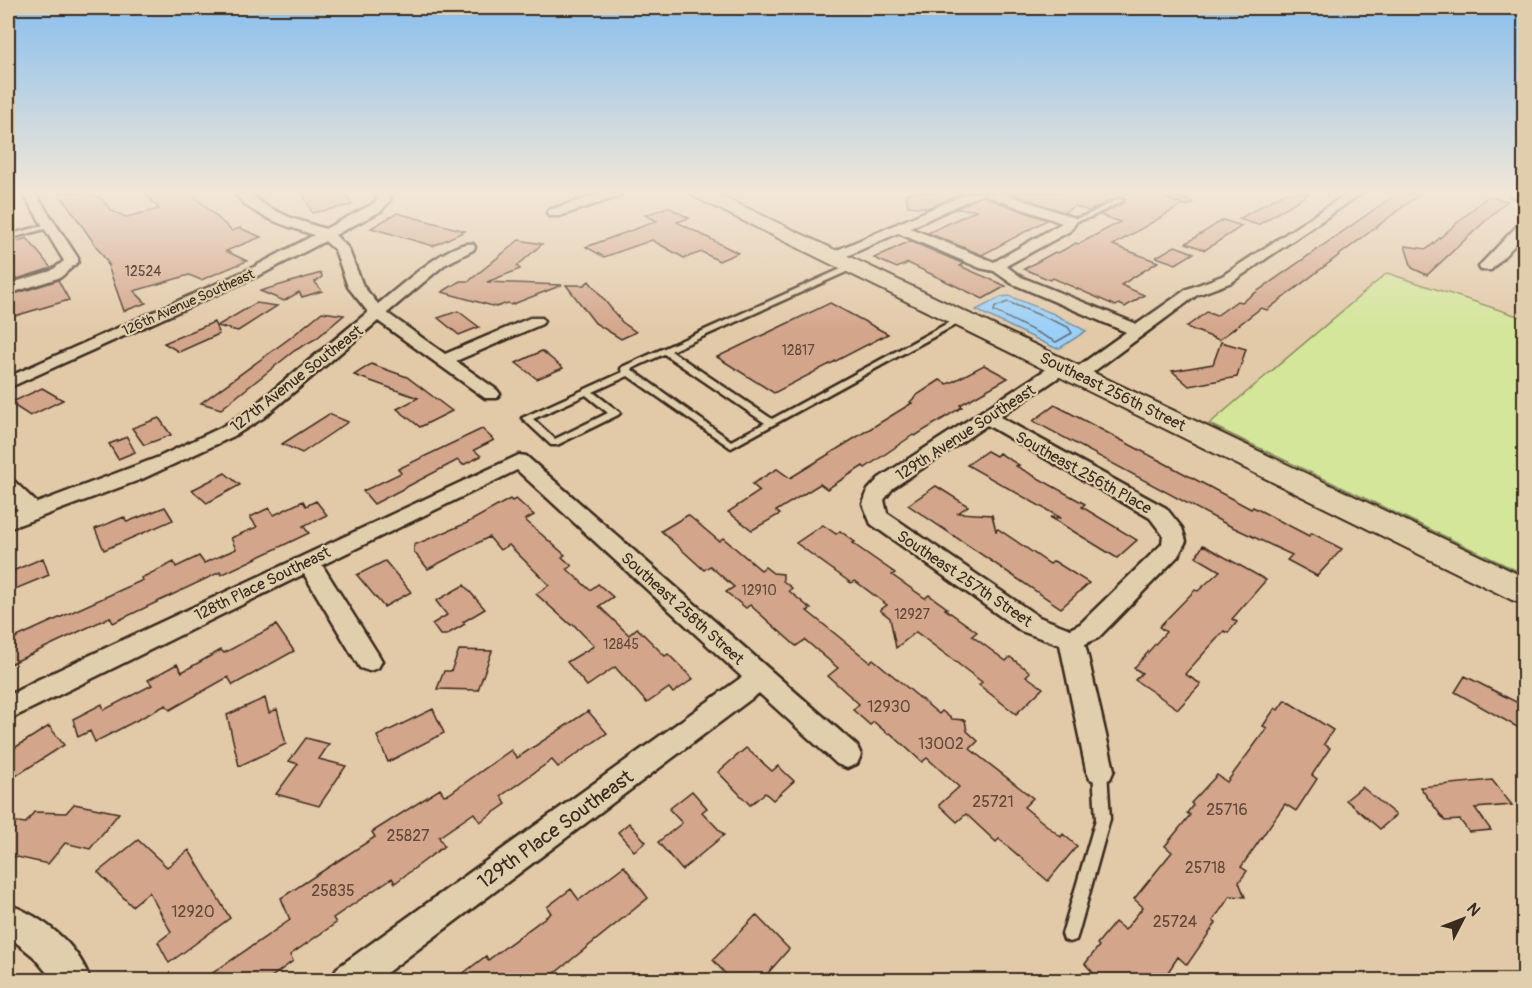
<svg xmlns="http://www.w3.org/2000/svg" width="1532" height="988" viewBox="0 0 1532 988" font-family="Pangolin,sans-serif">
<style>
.green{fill:#d3e69a;stroke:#87885c;stroke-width:1.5}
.water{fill:#9ad0f8;stroke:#748ea1;stroke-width:1.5}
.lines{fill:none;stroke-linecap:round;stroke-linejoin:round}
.shore{stroke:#616c75;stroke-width:1.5}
.building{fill:#d3a58a;stroke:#3b2a1e;stroke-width:1.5}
.lane-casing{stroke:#3b2a1e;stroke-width:5}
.street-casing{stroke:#3b2a1e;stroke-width:5}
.secondary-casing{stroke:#3b2a1e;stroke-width:4}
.lane{fill:#e1ceac;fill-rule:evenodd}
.street{fill:#e1ceac;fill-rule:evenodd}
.secondary{fill:#e1ceac;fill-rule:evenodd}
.labels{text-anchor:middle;stroke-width:4.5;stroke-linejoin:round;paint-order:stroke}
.number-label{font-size:14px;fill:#614939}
.far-street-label{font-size:14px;fill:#3b2a1e;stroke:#e1ceac}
.street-label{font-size:16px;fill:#3b2a1e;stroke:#e1ceac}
.near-number-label{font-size:16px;fill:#614939}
.near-street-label{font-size:20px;fill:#3b2a1e;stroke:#e1ceac}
</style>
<rect width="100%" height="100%" fill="#e2c9a8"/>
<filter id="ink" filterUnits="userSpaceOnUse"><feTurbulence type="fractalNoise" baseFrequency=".0167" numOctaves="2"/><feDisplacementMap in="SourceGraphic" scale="12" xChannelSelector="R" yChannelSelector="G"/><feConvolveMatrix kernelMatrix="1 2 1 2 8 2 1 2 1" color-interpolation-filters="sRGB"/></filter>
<g filter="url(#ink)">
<path class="green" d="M1387,273L1524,318V574L1209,424Z"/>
<path class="water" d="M1009,296L1054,314L1086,331L1060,348H1055L976,310L1001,297Z"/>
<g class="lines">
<path class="shore" d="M1008,302L1068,327L1072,333L1056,342L994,311L995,307Z"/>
</g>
<path class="building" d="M59,193H90L92,196L100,197L112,211L126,217L159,209L145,193H191L232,231L240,228L261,237L226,251L247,261L201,280L189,275L134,291L146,303L124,311L107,263L110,266Z
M303,193H345L352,205L312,213Z
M906,193H963L928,208L908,206Z
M1009,193H1153L1182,205L1113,245L1158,262L1121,285L1144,295L1125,307L1119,304L1116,306L1053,278L1050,280L1024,269L1055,252L1058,253L1076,243L1079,244L1120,222L1100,215L1125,202L1126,199L1118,197L1089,211L1075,206L1064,212Z
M1284,193H1310L1258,225L1239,219Z
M1398,193H1421L1267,310L1261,308L1219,340L1186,327L1207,312L1216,316L1237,301L1242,302Z
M984,195L986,198L1047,220L982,255L928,233L977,210L955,209Z
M1488,196L1507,201L1427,275L1412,268L1405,246L1427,249Z
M668,207L689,218L677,222L738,253L719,261L702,252L684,258L652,240L604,257L586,247L657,221L645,215Z
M397,213L465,231L433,246L371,228Z
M1223,220L1242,226L1205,250L1186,243Z
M27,238L51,268L8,282V244Z
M519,240L542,244L517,266L520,269L487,282L562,285L511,305L508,303L496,307L442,292L460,281H469Z
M910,241L964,264L960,266L1006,286L983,299L908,263L897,268L874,258Z
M1175,246L1194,253L1176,264L1156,257Z
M321,273L322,277L315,282L322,291L302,297L299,292L284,301L260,291Z
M58,280L69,300L8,318V296Z
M589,281L622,322L636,332L621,339L595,323L566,285H584Z
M256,303L277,306L238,331L217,326Z
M830,303L888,334L774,393L717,357Z
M458,311L479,327L459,335L438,318Z
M322,312L344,315L317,338L294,351L221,409L201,403L290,338Z
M214,322L219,334L179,352L164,343Z
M1221,342L1246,349L1237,377L1189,386L1172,371L1213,364Z
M542,351L563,368L537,379L516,363Z
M371,364L407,377L452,411L420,427L397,409L418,398L354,375Z
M984,365L1008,378L960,405L962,407L915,436L913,435L865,468L863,466L827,489L820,484L776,511L780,514L752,530L728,512L760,491L752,484L777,469L790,478L912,403L910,402L917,395L940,380L947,384L952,382Z
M42,388L63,400L30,416L10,403Z
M1055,405L1251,509L1253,507L1309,536L1312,533L1342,549L1317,576L1287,560L1292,555L1226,524L1033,421Z
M329,414L348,422L302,453L282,444Z
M159,418L171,435L144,445L132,428Z
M482,429L494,440L474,450L481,456L463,465L458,460L374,504L363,491L401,473L398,469Z
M127,437L135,452L118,459L109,444Z
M987,451L996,456L999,453L1019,465L1016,466L1085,504L1082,507L1137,540L1117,558L1050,517L1061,518L967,465Z
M225,473L240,485L207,503L192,490Z
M936,486L968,506L958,513L992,515L996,531L998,529L1050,564L1054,561L1089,583L1061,608L908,505Z
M510,499L512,501L516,499L534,515L525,520L565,555L562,557L572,566L567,569L590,590L598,584L613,597L599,606L629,635L637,628L665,656L668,654L693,679L673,693L669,688L647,703L615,667L587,686L567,662L594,646L573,624L571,625L536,594L549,585L509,545L500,550L489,537L428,569L414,552V545L467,523Z
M303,501L306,506L316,501L327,515L303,526L309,533L221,575L220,572L113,623L110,617L8,665V641L143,580L141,578L174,562L176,567L199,556L204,563L236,549L231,538L257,527L250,517L269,508L274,515Z
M165,507L173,520L104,550L95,529L124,517L127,522Z
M688,515L719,541L723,538L761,570L765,567L773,573L783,574V581L792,588L789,591L811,609L807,611L870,662L873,659L939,714L942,711L952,719L965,720L967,731L978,741L970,749L1033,798L1024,807L1061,837L1063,834L1077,846L1048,881L999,839L996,842L966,814L957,822L939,805L959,787L927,758L922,762L890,733L888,734L874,722L870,725L853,710L859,704L828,676L838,668L805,640L796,646L750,605L746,608L726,592L734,587L710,566L704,570L661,531Z
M823,525L836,534L840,531L855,542L852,543L895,573L892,575L925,598L929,595L947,608L945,609L977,632L972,636L1006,661L1010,657L1030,672L1026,676L1043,688L1016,714L979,685L982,682L916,632L896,648L890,618L880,610L887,605L855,581L851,583L796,543Z
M1203,545L1266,580L1232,619L1237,622L1228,633L1224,631L1185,674L1201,684L1178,709L1135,680L1142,673L1134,668L1166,632L1159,627L1195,590L1198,591L1220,571L1196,557Z
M43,558L49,575L8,592V573Z
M385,561L411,592L384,607L357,575Z
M464,585L485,609L463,622L465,624L446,635H440L432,624L447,615L436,601Z
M276,625L294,651L233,685L228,677L170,710L166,705L95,742L90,731L78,737L73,719L102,704L104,710L152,685L148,680L177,664L182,672L221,650L224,653Z
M459,650L492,651L478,690L437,689L444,671H451Z
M1465,676L1524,706V731L1455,692Z
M265,698L269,713L277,709L286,744L239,766L227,715Z
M1285,700L1333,730L1324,744L1330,748L1312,775L1317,779L1296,811L1285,804L1241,867L1247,871L1239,882L1245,897L1230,896L1213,921L1216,923L1187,965L1178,957L1162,981H1101L1085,964L1099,946L1097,944L1115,922L1125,930L1143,907L1134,899L1172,852L1165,846L1190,815L1187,813L1193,805L1191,803L1217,775L1227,782L1267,728L1263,726L1275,708L1278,710Z
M433,709L444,733L388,762L377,736Z
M588,711L607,733L558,767L552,760L501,796L506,804L480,822L474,813L439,837L444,846L395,883L392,878L333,918L336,923L290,955L293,961L266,981H201L290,920L281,898L375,837L372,832L440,789L444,795L449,794L511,750L517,758Z
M49,726L64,745L8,781V752Z
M306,738L329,744L319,759L346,766L319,806L276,794L298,764L289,761Z
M746,748L772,771L778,766L794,781L773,800L765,793L750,805L718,772Z
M1492,780L1512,805L1475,808L1491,830L1469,832L1460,820L1445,821L1420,787Z
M1362,787L1396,815L1380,829L1346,800Z
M692,791L707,808L702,812L724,835L682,870L658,842L682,823L669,809Z
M74,804L119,813L90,849L65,843L48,864L8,855V821L26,823L34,812L66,813Z
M629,823L646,842L634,851L618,832Z
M138,840L167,867L189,850L230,918L169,963L158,942L171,932L149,892L132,906L98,872Z
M624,866L648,898L545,981H453L486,956L488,960L551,913L547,907L571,889L579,900Z
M756,915L789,949L761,981H732L713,960Z"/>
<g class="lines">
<g class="lane-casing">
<path id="lane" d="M1155,193H1163L1191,203L1186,204Z
M1119,199L1124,200L1091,217L1070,223L1067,221L1087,215Z
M50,224L53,226L52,227L8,239V235Z
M852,264H855V268L671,351L772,419L959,317H965L966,319L731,448L628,376L593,392L618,411L620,413L618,415L557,445H551L522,418L623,372L621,369L622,367ZM664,354L765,423L731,441L631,369ZM586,395L608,413L555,439L533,419Z
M1100,764L1105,766L1107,771L1110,819L1078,934L1076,940L1070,942L1064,940L1062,934L1096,819L1093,771L1095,766Z"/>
</g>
<g class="street-casing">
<path id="street" d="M23,193H35L78,258V262L61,277L8,294V284L51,271L64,261Z
M235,193H249L266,206L291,218L325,229L371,205L378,199L373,193H386L391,199L381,211L335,235L348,248L363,286L378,304C396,290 451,239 473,244L475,247L473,250L444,265L387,313L445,354L530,318H542L544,321L542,324L456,361L497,390L500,394L497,398H485L378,321L263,418L234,436L142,479L8,529V514L18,510L8,499V480L15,482L37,503L159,457L220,428L249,410L368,312L348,287L335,250L325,241L264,273L8,388V377L254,267L314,235C288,226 251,217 235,193Z
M603,193H621L620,196L559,216H549L547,213L549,210Z
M968,193H984L910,228L994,262L1062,223L987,196L986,193H1003L1075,218L1077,221L1070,231L1006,266L1021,277L1137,324L1187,289L1222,276L1348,193H1362L1232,282L1197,295L1085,378H1073L1070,374L1073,370L1126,332L1011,283L994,271L980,268L898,233L838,260L833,261L826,257L828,254Z
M1510,193H1524V199L1511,196Z
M1524,223V235L1491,270H1481L1479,267L1481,264L1519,224Z
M1062,362L1068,363L1071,367L1068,371L1000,417L1166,508L1182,528L1186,541L1178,556L1098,638L1085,644L1114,770L1110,779L1100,783L1090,779L1086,770L1060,645L1021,631L871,524L863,504L868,490L879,478L1056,363ZM987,425L1150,518L1163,535L1162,544L1080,624L1070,629L1039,617L887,513L884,500L893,488Z
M519,455L526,456L857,746L861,755L857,764L847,768L837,764L759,693L377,980H332L337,968L742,677L517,470L322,565L378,654L382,661L378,668L369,671L360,668L304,574L8,720V696L35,681Z
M8,904C43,917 78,944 90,980H53L33,956L8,936Z"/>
</g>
<g class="secondary-casing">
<path id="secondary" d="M692,193H715L1524,577V604L1512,600L695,197Z"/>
</g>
<use href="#lane" class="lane"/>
<use href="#street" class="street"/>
<use href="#secondary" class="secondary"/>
</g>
</g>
<linearGradient id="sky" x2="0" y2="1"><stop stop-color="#89bfee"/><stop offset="0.58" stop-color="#f2e7d8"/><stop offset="1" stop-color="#f2e7d8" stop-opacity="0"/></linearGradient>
<rect width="1532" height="331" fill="url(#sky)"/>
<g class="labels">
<g class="number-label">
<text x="143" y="276">12524</text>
<text x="798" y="355">12817</text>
<text x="759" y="595">12910</text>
<text x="912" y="619">12927</text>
<text x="621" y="649">12845</text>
</g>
<g class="far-street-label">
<text transform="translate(188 302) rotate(-24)" y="5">126th Avenue Southeast</text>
</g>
<g class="street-label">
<text transform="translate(296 378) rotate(-38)" y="6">127th Avenue Southeast</text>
<text transform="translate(1113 391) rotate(26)" y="6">Southeast 256th Street</text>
<text transform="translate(965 432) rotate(-33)" y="6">129th Avenue Southeast</text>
<text transform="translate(1084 472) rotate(29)" y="6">Southeast 256th Place</text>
<text transform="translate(965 578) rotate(34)" y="6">Southeast 257th Street</text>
<text transform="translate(262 583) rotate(-26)" y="6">128th Place Southeast</text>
<text transform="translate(683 608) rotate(42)" y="6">Southeast 258th Street</text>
</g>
<g class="near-number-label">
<text x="889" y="712">12930</text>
<text x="941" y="749">13002</text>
<text x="993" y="807">25721</text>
<text x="1227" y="815">25716</text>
<text x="408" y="841">25827</text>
<text x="1205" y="873">25718</text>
<text x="333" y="896">25835</text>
<text x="193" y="917">12920</text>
<text x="1175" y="927">25724</text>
</g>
<g class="near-street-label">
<text transform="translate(555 829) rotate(-36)" y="7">129th Place Southeast</text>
</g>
</g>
<rect width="1532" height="988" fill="none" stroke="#e1ceac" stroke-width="30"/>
<rect x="15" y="15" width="1502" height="958" fill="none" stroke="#3b2a1e" stroke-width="2" filter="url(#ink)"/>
<g transform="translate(1463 919) rotate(48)" stroke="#e1ceac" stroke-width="4.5" paint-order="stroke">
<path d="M0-4.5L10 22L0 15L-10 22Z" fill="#3b2a1e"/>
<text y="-9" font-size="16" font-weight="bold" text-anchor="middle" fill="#3b2a1e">N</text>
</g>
</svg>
